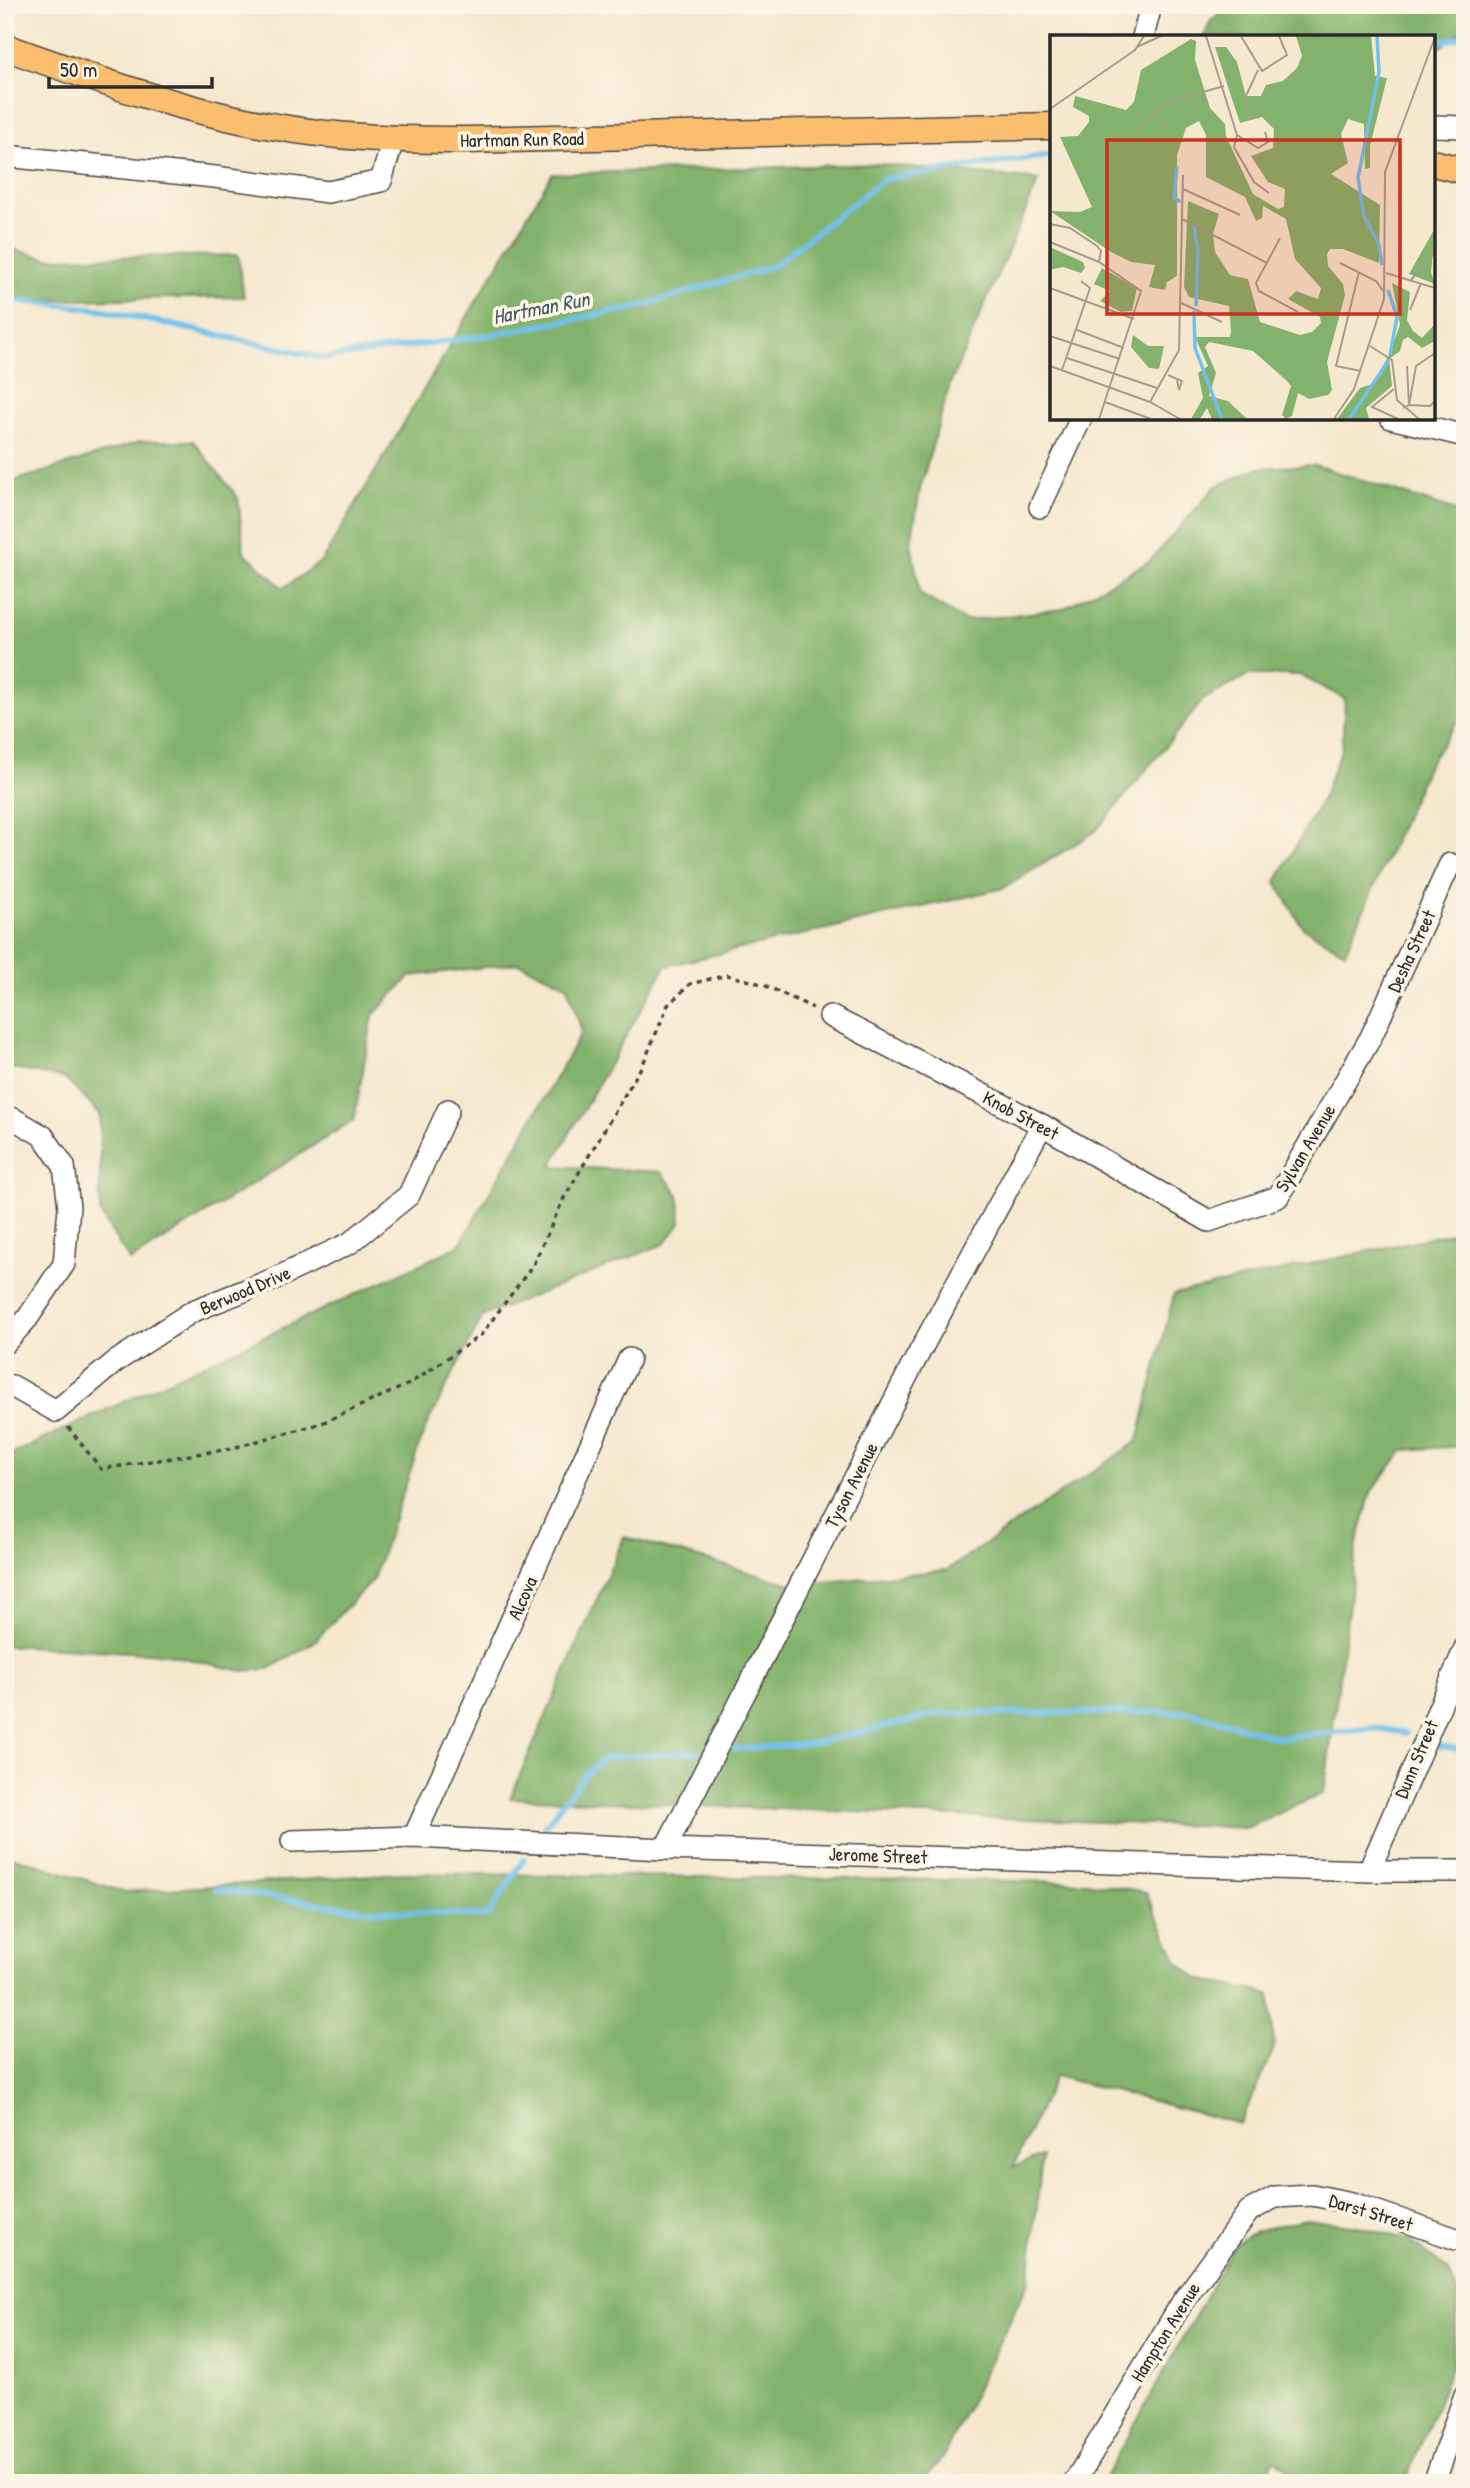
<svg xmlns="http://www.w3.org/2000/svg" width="1470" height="2488" viewBox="0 0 1470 2488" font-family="'Patrick Hand',sans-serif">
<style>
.forest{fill:#83b26c;stroke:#576e4c;stroke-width:2}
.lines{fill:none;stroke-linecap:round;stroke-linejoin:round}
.stream{stroke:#71c1ec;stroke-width:6}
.minor-casing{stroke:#494744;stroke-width:24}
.major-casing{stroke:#494744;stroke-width:29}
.path{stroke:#494744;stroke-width:3.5;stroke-dasharray:5 5;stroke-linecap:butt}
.minor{stroke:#fff;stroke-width:21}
.major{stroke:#fbbe6e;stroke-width:26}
.labels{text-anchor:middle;stroke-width:7;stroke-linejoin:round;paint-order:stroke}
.street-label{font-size:19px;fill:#2b2b2b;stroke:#fcf5e5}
.water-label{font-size:21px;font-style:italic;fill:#405865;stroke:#fcf5e5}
.inset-river{fill:none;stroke:#71c1ec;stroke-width:3.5}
.inset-road{fill:none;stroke:#a59c8d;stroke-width:2}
.view{fill:#c8321e;fill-opacity:0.15;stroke:#c8321e;stroke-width:3.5}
.inset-edge{fill:none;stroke:#2b2b2b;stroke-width:3.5}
</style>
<rect width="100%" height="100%" fill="#fcf5e5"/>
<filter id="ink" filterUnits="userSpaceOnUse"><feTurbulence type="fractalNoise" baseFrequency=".0143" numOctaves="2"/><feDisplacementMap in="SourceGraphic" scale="14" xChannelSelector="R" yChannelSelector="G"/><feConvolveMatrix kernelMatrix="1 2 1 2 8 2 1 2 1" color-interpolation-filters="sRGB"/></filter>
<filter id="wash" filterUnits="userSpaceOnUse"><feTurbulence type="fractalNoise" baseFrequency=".00686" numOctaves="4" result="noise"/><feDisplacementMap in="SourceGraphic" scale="28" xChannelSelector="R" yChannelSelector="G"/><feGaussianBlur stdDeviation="1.57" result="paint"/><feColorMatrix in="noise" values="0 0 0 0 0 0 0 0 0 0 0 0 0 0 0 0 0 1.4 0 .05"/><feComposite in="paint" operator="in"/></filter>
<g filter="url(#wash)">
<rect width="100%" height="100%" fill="#f6e8cf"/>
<path class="forest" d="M1228,5H1465V29L1433,52V37H1204L1210,22Z
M878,164L1039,180L950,384L920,489L911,543L920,594L965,621L1063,609L1150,561L1216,486L1258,468L1315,465L1465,514V714L1458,720L1428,765L1345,952L1303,928L1276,882L1324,795L1342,747L1345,699L1300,675H1249L1204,699L1096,831L1004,888L666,966L551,1166L661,1172L679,1195L681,1223L664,1244L483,1316L426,1426L373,1579L314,1642L269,1669L242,1671L166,1654L5,1645V1457L459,1246L582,1032L567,985L519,963L411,976L373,1015L354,1120L130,1261L100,1213V1114L64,1078L5,1067V484L142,441H193L238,498L244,552L283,588L322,561L552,174Z
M5,247L46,258L238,255L244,297L5,301Z
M1465,1230V1446L1404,1450L1371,1492L1357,1543L1324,1793L1246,1828L510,1798L624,1537L794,1585L947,1570L1138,1441L1174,1294Z
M5,1854L124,1892L402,1873L1086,1882L1146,1892L1178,1962L1198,1979L1270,1994L1274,2048L1240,2124L1055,2076L1013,2167L1042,2156L1029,2281L944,2455L921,2483H5Z
M1306,2219L1358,2226L1409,2240L1448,2270L1458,2294L1452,2366L1405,2483H1300L1297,2477L1275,2459L1262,2483H1102L1234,2246L1255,2231Z"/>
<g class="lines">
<path class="stream" d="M1433,43L1465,36
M5,299L98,309L324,358L478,337L639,307L773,266L884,179L1052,155
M1439,1746L1465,1750
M735,1749L810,1744L939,1714L1189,1712L1279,1738L1376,1728L1406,1733
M545,1826L585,1774L605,1758L696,1752
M216,1889L365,1910L488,1916L524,1859"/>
</g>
</g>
<g filter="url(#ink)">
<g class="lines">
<g class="minor-casing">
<path id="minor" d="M1143,37L1151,5
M1433,126L1465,127
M5,156L215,177L328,192L381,181L393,140
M1391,418L1465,436
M1040,507L1081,418
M830,1016L1042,1125L1209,1221L1278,1197L1371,1037L1450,864
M5,1120L14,1119L43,1136L64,1166L69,1207L64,1264L27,1319L5,1343
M5,1386H12L56,1411L115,1362L193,1311L274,1279L350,1243L409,1195L448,1110
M414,1837L629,1359
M292,1841L414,1837L665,1849L1369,1871H1465
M665,1849L912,1366L1042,1125
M1369,1871L1465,1648
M1074,2483L1183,2301L1249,2211L1275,2197L1312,2195L1352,2203L1465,2242
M1434,2483L1465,2395"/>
</g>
<g class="major-casing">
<path id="major" d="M5,47C92,78 180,110 271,126C336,138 402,140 467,140L1052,126
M1433,163L1465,171"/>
</g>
<path class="path" d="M68,1427L101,1469L229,1449L322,1423L409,1384L481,1335L533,1265L564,1198L643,1064L668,1005L690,984L727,975L762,984L813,1008"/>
<use href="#minor" class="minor"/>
<use href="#major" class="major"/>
</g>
</g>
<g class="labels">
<g class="street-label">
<text transform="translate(522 139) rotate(-1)" y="7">Hartman Run Road</text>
<text transform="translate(1411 951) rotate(-65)" y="7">Desha Street</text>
<text transform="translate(1021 1115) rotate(28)" y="7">Knob Street</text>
<text transform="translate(1305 1148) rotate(-59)" y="7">Sylvan Avenue</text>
<text transform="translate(245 1290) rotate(-23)" y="7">Berwood Drive</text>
<text transform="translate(851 1485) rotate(-63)" y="7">Tyson Avenue</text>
<text transform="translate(522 1598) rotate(-66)" y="7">Alcova</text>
<text transform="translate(1416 1759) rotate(-67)" y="7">Dunn Street</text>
<text transform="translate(878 1855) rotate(2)" y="7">Jerome Street</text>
<text transform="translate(1371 2212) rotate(17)" y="7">Darst Street</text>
<text transform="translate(1165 2332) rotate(-58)" y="7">Hampton Avenue</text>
</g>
<g class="water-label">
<text transform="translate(541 308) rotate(-11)" y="7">Hartman Run</text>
</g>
</g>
<g transform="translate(1050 35)">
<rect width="385" height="385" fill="#f6e8cf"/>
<path d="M246,1H321L325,41L337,43L320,111V133L315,134L314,89L298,84L291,99L298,128L281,139L330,170L329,228L293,214H280L277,219L278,231L293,249L295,260L277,327L282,355L278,360L259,364L248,358L242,381L236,384L232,380L241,351L237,346L203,316L159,307L155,312L166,338L159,361L178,366L197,384H162L157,373L150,384H141L153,363L148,338L158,331L145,302H180L181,296L179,271L139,262L134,252L138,166L169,179L163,199L165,217L180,240L198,244L210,287L250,300L262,297L271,288L270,282L238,264L246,256L268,264L271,253L245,224L236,184L213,171L212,183L206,186L195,162L156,142V100L149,86L136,93L127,120V241L117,247L115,255L99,252L105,230L81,227L61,217L0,176L30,177L42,172L10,102L28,101L39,87V81L23,72L25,61L76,75L84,67L91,35L141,4L146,6L145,25L160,73L175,89L176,101L203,159L228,174L234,172L235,154L218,147L201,121L223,113L224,94L212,82L190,88L165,12H176L187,27L196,61H211L216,50L233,46L247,33L252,21ZM385,193L381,237L385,249L359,239ZM0,212L33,227L35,233L31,238L13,232L0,235ZM52,233L87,253L82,276L71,277L50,266L60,256L44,249ZM342,248L360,257L357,285L363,296L372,303L385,289V306L372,313L358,302L353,305L350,316L339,324L342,351L316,373L319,384H287L310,353L323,349L339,320L350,290ZM83,300L98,311H114L109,334L99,333L81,312Z" fill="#83b26c"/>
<path class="inset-river" d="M327,1L329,37L308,143L314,181L329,210L332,230M127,131L124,163L131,167M144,192L148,216L146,271M338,255L347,282L340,320M144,276L145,313L172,384M299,384L339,325"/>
<path class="inset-road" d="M156,1L187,100L184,112L204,147L219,158M191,1L212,36L237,20L229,1M87,12L111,1M0,74L85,15L94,1M200,85L194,65L208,35M84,99L115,68L174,51M187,100L208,113L218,107L215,97M133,154L190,180M132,184L217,228M0,189L20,193L47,211L51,216L49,227M230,203L206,248L209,256L248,277M0,207L49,227L91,256L49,384M290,228L326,246L334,257M309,237L286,331L311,336M336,238L385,253M361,245L385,217M0,253L84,284M129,267L172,287M360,275L371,248M27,295L74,313M0,301L70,324M320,311L342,325L347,365L369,384M17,323L107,353M0,331L100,367L130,384M357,331L359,370L380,371L385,366M12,335L40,253L31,246M118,340L127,344L132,346L129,355L127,344M344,354L322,372L348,384M55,367L101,384M100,367L129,315L133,140M353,373L359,370L366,331L385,318M284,384L304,354L334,264L335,137L385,2"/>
<path class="view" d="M57,105H350V279H57Z"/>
<rect width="385" height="385" class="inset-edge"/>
</g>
<rect width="1470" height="2488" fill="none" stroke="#fcf5e5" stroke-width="28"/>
<path d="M49 77v10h163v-10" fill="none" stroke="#2b2b2b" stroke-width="3.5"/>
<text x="60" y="77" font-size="21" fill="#2b2b2b" stroke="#fcf5e5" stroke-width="5" paint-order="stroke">50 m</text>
</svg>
